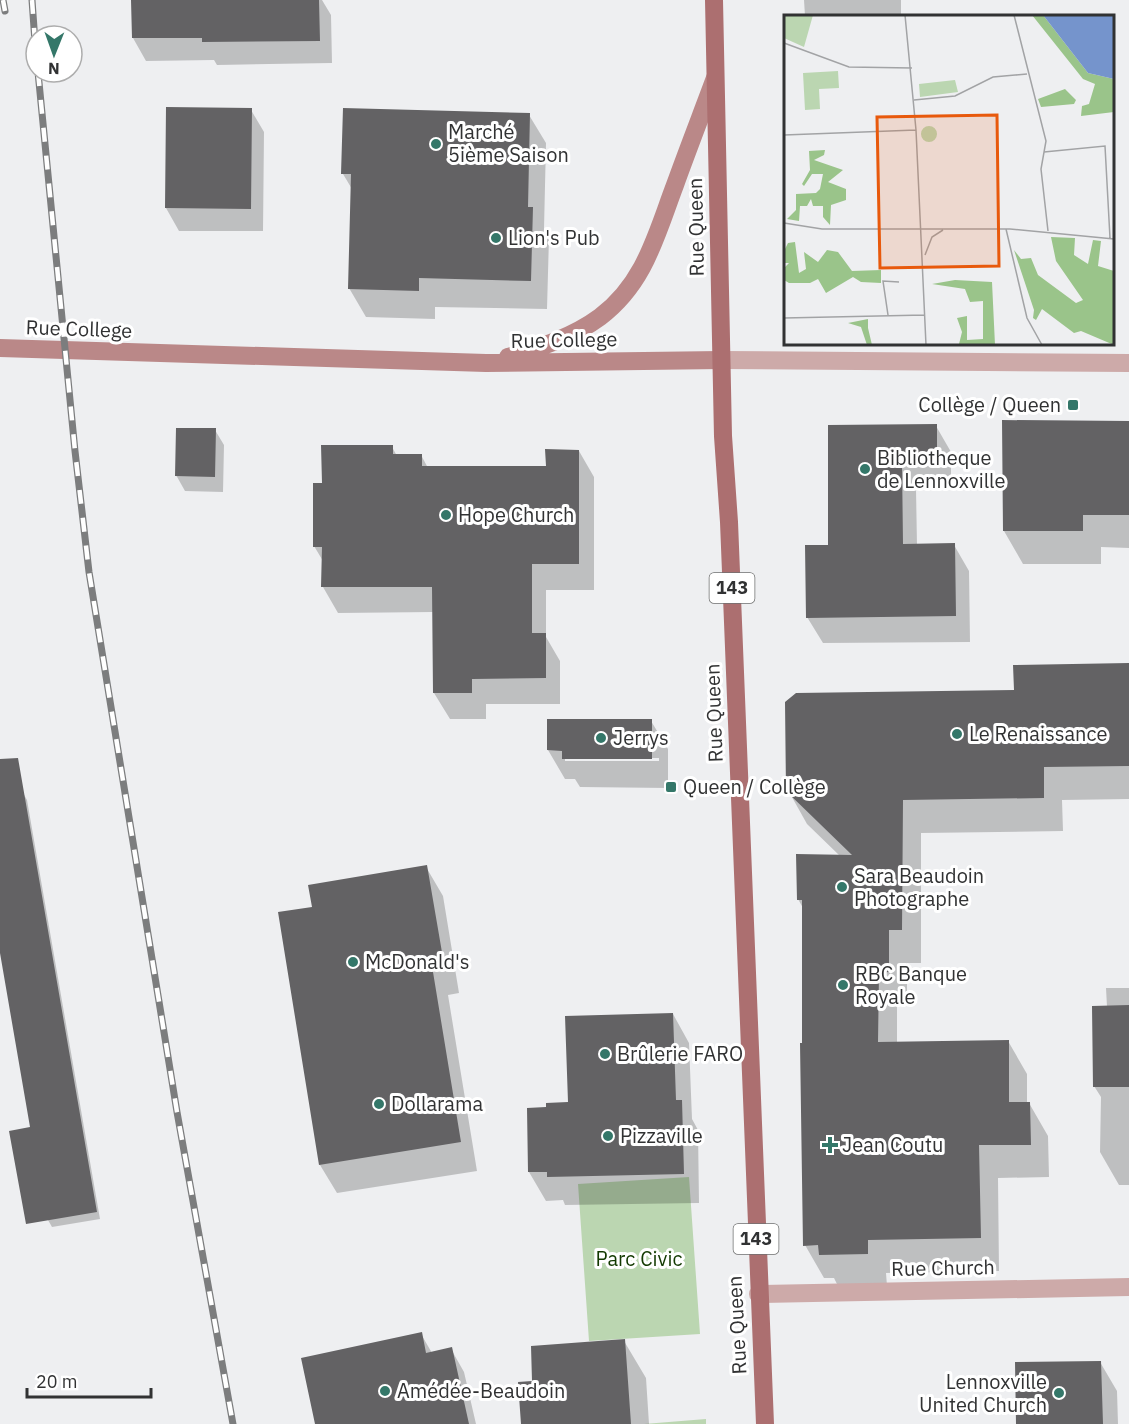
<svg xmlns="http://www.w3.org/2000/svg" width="1129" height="1424" viewBox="0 0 1129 1424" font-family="'IBM Plex Sans',sans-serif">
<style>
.green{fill:#bbd6b1}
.shadow{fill:#0003;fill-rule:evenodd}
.building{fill:#636264}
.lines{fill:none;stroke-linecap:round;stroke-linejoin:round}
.minor{stroke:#cdaaa9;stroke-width:18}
.tertiary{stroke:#cdaaa9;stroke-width:18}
.secondary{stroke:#ba8888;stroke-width:18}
.primary{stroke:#ac6f70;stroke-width:18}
.rail-casing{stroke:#7c7d7e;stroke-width:7}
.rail{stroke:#fff;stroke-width:4.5;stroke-dasharray:14;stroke-linecap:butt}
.poi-dot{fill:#347769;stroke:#fff;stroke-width:2}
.labels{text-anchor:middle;stroke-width:6;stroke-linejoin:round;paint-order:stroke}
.shield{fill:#fff;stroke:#6f7070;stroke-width:1.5}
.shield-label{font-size:18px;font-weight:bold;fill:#313233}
.poi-label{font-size:20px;fill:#313233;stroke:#fff;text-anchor:start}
.street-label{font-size:20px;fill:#313233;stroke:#fff}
.park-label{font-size:20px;fill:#123900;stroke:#fff}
.inset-road{fill:none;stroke:#a2a3a5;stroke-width:1.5}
.view{fill:#e8590c;fill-opacity:0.15;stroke:#e8590c;stroke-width:3}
.inset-edge{fill:none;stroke:#313233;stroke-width:3}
</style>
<rect width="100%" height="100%" fill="#eeeff1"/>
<path class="green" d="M689,1177L700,1334L589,1341L578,1184Z
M706,1419V1424H644Z"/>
<path class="shadow" d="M133,0H322L331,15L332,63L217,65L214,60L146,61L133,38Z
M804,0H901V16H805Z
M251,110L264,132L263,231H179L166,208Z
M529,115L546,143L544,229L549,237L547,309L435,307V319L366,317L349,288L352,189L343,174Z
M1129,422V548L1101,547V564H1023L1004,531Z
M936,426L951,452V489H916L917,545H954L969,571L970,642L823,643L807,617L830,546L829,427Z
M215,430L224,445L223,492L185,491L176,475Z
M392,447L397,456L421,455L428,468H547L579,451L594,477V590H546V637L560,661V704H486V719H450L434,693V612L338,613L323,587V561L314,546L323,485Z
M1129,665V799L1062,800L1063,831L921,833V963H907V1005H897V1043L1008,1041L1027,1074V1103H1029L1048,1136L1049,1177L998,1178L999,1271L886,1273L887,1286L839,1288L834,1278H824L805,1245L803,908L798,899L841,857L807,824L788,790L1015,691Z
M549,720L651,721L668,749V788L580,787L575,779H565L548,750ZM565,758H659V761H565Z
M23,793L27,800L100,1219L52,1227L48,1220L0,944V796Z
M426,867L443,896L459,993L448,995L477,1171L337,1193L320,1165L279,914L314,908Z
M1106,988H1129V1185H1119L1100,1152L1101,1097L1094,1086L1107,1007Z
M673,1014L689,1043L692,1119L698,1130L699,1203L565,1205L563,1200L546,1201L529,1172L569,1104Z
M421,1334L432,1353L451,1349L464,1372L476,1424H317Z
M624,1341L646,1378L649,1424H522L534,1383Z
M1100,1362L1117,1391L1118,1424H1017Z"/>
<path class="building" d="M131,0H319L320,41L202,42V38H132Z
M166,107L252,108L251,209L165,208Z
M343,108L530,113L528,207H533L531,281L419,278V291L348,289L351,174H341Z
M1002,420L1129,421V515H1083V531H1003Z
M937,424V463H902L903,544L955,543L956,616L806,618L805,545H828V425Z
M176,428H216L215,477L175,476Z
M321,445H393V454H422V466H546L545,449L579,450V564H532V633H546V678L472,679V693H433L432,587H321L322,547H313V483H322Z
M1129,663V766L1044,767V798L903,800L902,930H889V972L879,973L878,1042L1009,1040V1102H1030L1031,1145H979L981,1238L868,1240V1254L819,1255L818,1245L803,1246L800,1043H802V900H797L796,854L852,855L786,791L785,702L796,693L1014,690L1013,665Z
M547,719H652V759H562V751L547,750Z
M18,758L97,1212L26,1224L9,1131L30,1127L0,953V759Z
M427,865L444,964L432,966L461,1142L319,1165L278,912L312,907L308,885Z
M1129,1005V1087H1093L1092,1006Z
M673,1013L676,1100H682L684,1174L547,1177V1172H528L527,1108L546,1107V1103L568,1102L565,1016Z
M422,1332L426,1353L452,1347L469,1424H315L301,1358Z
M625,1339L631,1424H521L518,1382L532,1381L531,1346Z
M1101,1361L1103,1424H1016L1015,1362Z"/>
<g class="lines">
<path class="minor" d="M758,1294L1129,1287"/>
<path class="tertiary" d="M721,360L1129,363"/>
<path class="secondary" d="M0,348L486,363L721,360
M508,357C539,348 573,337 600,317C645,283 656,235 675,185C688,149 702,113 715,78"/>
<path class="primary" d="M714,0L723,436L729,522L765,1424"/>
<g class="rail-casing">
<path id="rail" d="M3,0L5,11
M32,0L36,56
M38,72L75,451L89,572L177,1112L233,1424"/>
</g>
<use href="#rail" class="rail"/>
</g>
<g class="poi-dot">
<circle cx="436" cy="144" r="6"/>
<circle cx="496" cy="238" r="6"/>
<rect x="1067" y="399" width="12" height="12" rx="3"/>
<circle cx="865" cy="469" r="6"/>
<circle cx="446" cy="515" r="6"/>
<circle cx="957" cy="734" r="6"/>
<circle cx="601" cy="738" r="6"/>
<rect x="665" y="781" width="12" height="12" rx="3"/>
<circle cx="842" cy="887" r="6"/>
<circle cx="353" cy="962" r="6"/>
<circle cx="843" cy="985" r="6"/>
<circle cx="605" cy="1054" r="6"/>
<circle cx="379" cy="1104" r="6"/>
<circle cx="608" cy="1136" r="6"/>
<path d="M827 1136h6v6h6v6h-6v6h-6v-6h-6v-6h6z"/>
<circle cx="385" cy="1391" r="6"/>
<circle cx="1059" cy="1393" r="6"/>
</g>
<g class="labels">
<g class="shield">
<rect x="709.5" y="573" width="45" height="30" rx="4.5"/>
<rect x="733.5" y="1224" width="45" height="30" rx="4.5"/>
</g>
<g class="shield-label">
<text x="732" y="594">143</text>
<text x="756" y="1245">143</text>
</g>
<g class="poi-label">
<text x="448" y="139">Marché<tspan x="448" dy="23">5ième Saison</tspan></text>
<text x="508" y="245">Lion's Pub</text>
<text x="1061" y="412" text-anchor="end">Collège / Queen</text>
<text x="877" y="465">Bibliotheque<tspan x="877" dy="23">de Lennoxville</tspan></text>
<text x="458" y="522">Hope Church</text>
<text x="969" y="741">Le Renaissance</text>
<text x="613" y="745">Jerrys</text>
<text x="683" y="794">Queen / Collège</text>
<text x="854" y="883">Sara Beaudoin<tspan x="854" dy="23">Photographe</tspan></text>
<text x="365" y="969">McDonald's</text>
<text x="855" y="981">RBC Banque<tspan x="855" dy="23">Royale</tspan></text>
<text x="617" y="1061">Brûlerie FARO</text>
<text x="391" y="1111">Dollarama</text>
<text x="620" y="1143">Pizzaville</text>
<text x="842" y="1152">Jean Coutu</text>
<text x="1047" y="1389" text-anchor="end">Lennoxville<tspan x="1047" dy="23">United Church</tspan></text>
<text x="397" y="1398">Amédée-Beaudoin</text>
</g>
<g class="street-label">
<text transform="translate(696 227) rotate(-91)" y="7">Rue Queen</text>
<text transform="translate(79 329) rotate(2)" y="7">Rue College</text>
<text transform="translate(564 340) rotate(-1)" y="7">Rue College</text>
<text transform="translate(714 713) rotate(-92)" y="7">Rue Queen</text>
<text transform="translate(943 1268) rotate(-1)" y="7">Rue Church</text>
<text transform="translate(737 1325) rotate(-93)" y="7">Rue Queen</text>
</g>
<g class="park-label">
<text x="639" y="1266">Parc Civic</text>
</g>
</g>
<g transform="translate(784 15)">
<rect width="330" height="330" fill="#eeeff1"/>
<path d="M0,0H29L20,32L0,23ZM54,56L55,73L35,74L36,94L21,95L19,58ZM171,65L174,77L136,82L135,69ZM137 119a8 8 0 1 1 16 0a8 8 0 1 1-16 0Z" fill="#bbd6b1"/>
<path d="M248,0H259L304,58L330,64V97L297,101L298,91L305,89L311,69L299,64ZM281,74L292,85L290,89L257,92L254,84ZM41,135L40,140L30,145L59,155L44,167L62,174V185L47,190L46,210L39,202V191H29L27,184L23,191H16L15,206L3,204L12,195V179L32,178L36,174L39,159H28L20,171L18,169L26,155L25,136ZM267,222L291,223L290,240L304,249L309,225L317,226L314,251L330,256V330L297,316L290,318L258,294L252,305L249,303L250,295L230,235L237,244L247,243L254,260L292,288L299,285L272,246ZM11,227L15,258L22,254L20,237L34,247L43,235L54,237L68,256L97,255V268L77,267L69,262L42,278L34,264L26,268H5L0,265V253L5,248H0V236L4,228ZM171,265L208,267L211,330L175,329L178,317L173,303L183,301V325L199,324V286L186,287L181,274L148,269ZM84,304V313L88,330H83L77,312L64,308Z" fill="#9ac48a"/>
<path d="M259,0H330V64L304,58Z" fill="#7594cc"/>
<path class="inset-road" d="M121,0L132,115L142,330M230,0L262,126L257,154L264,216M0,28L65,52L128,53M130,85L171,81L209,62L243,59M0,120L132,115M260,137L321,131L326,223M0,208L38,214H138M138,214H226L330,224M222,214L243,303L258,330M141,240L148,222L159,215M104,300L99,266L115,267M0,303L141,300"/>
<path class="view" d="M213,100L215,251L96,253L93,102Z"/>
<rect width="330" height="330" class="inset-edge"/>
</g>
<g transform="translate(54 54) rotate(181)"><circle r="28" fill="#ffffff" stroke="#adadad" stroke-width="1.5"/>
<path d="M0-4.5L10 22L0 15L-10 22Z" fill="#347769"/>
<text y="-9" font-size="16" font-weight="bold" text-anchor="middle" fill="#313233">N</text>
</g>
<path d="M27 1388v9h124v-9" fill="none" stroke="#313233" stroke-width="3"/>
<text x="36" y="1388" font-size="18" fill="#313233" stroke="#ffffff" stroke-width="4.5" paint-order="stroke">20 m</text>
</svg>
